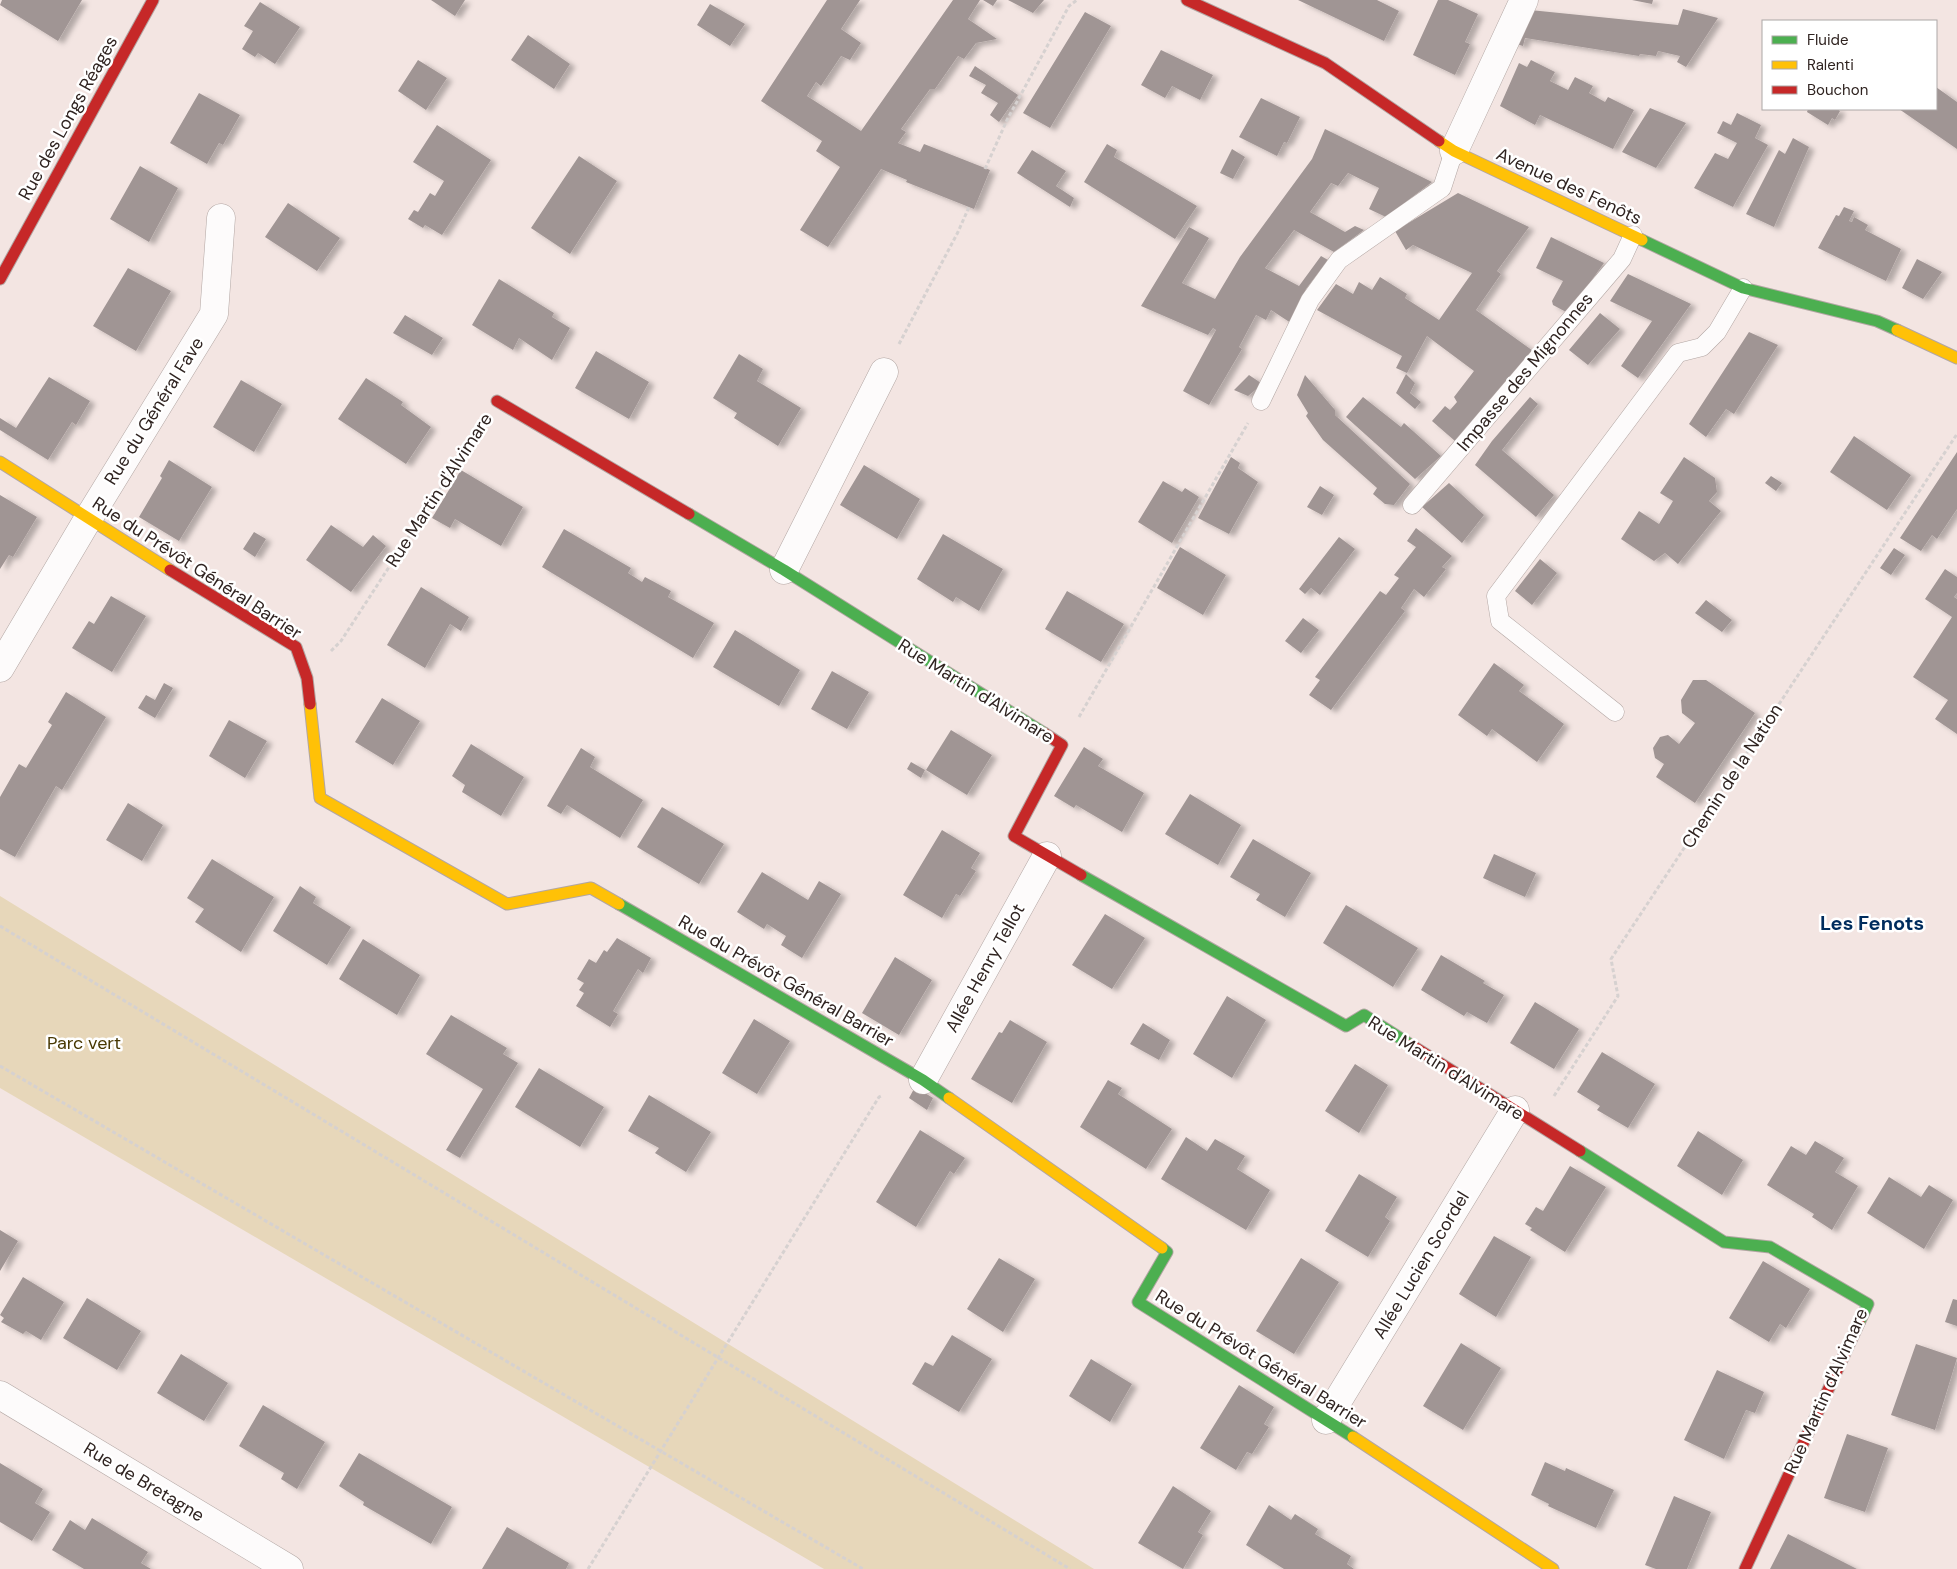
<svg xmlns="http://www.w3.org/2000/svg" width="1957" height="1569" viewBox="0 0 1957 1569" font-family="'DM Sans',sans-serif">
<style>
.green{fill:#e7d7ba}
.building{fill:#a09594;filter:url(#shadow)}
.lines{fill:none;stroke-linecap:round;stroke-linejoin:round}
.lane-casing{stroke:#b2a6a3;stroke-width:19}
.street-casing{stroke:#b2a6a3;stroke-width:29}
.fast-casing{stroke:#b2a6a3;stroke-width:13}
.slow-casing{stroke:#b2a6a3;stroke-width:13}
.jam-casing{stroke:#b2a6a3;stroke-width:13}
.path{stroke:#d6d1d0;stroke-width:3;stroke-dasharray:4 2.5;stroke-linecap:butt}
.lane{stroke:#fdfbfb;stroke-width:18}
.street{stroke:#fdfbfb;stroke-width:28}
.fast{stroke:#4caf50;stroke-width:11}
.slow{stroke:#ffc107;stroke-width:11}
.jam{stroke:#c62828;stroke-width:11}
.labels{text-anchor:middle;stroke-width:5;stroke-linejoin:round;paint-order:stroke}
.street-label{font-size:18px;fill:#2f2320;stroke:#fff}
.park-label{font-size:18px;fill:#483802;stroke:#fff}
.quarter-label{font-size:20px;font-weight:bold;fill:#002c5d;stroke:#fff}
</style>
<defs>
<filter id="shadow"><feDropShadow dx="5.5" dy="3" stdDeviation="2.5" flood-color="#0004"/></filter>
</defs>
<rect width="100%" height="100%" fill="#f3e5e2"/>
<path class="green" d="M0,896L1094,1569H824L0,1088Z"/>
<path class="building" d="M2,0H82L58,41L0,5Z
M431,0H465L455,16Z
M827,0H860L841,29L861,43L850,60L841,56L821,86L816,82L807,96L861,131L953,0H980L968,19L997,39L976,43L964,59L958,56L935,89H930L901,129L906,132L898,143L920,152L924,144L990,170L974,209L906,182L907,180L881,169L828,247L800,230L840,167L816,151L822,141L761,101Z
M983,0H997L993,6Z
M1008,0H1044L1033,13Z
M1298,0H1377L1399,11L1384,41Z
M1438,0H1448L1478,14L1465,42L1470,44L1455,75L1413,55Z
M1632,0H1653L1652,4Z
M260,2L300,27L275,64L258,53L255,57L242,49L253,31L244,26Z
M710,4L745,24L730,46L697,25Z
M1683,9L1718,18L1686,67L1677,62L1680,56L1658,51L1656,56L1640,54L1639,56L1525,38L1523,46L1513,43L1530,10L1678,25Z
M1085,12L1111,26L1050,128L1023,113Z
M528,35L570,64L554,89L511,60Z
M1161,50L1213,75L1200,100L1172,86L1165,98L1141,85Z
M418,60L447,78L426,110L398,91Z
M1531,60L1555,72L1550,81L1568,90L1575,77L1593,86L1589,93L1605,102L1608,97L1634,110L1613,149L1540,115L1535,125L1500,106L1519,63L1527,67Z
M975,66L1018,95L999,122L990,115L998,103L981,93L986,85L969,76Z
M1936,87L1957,102V149L1899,109H1936Z
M199,93L240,115L223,145L219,143L207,164L170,143Z
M1261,98L1300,117L1287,143L1284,142L1277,156L1239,137Z
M1650,108L1686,123L1656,168L1622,152Z
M1808,109H1837L1840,111L1835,120L1832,118L1828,125L1807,112Z
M1737,113L1761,125L1755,138L1768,145L1733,207L1694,188L1715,153L1728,159L1737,143L1717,133L1723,121L1731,125Z
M437,125L491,160L442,235L425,225L423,228L408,219L414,210L418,212L430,193L435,196L444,181L413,162Z
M1325,129L1432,182L1386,217L1369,209L1379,188L1348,173L1338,186L1331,183L1310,212L1345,232L1355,226L1364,230L1334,252L1294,230L1265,268L1299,286L1321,256L1328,260L1306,289L1291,323L1271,310L1266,320L1256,315L1239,347L1242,349L1209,405L1183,391L1216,330L1213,328L1208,335L1141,306L1189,227L1209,238L1182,283L1215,299L1240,257L1312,159Z
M1793,138L1809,147L1774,227L1746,214L1779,150L1785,154Z
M1107,144L1117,150L1114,157L1197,206L1175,239L1084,182Z
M1232,149L1245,157L1233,179L1220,173Z
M1032,150L1066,171L1056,186L1074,198L1070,207L1017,173Z
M579,156L617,181L570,254L531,228Z
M140,166L178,188L149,242L110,219Z
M1458,193L1529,227L1497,271L1501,274L1476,310L1536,353L1472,429L1468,425L1455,441L1432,421L1445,406L1450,410L1457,402L1454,397L1474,371L1427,336L1407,373L1396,368L1402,356L1317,310L1336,284L1353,294L1359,282L1372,290L1380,277L1407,294L1405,298L1439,320L1472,273L1413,245L1406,250L1395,231Z
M288,203L340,238L317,271L265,237Z
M1844,207L1854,211L1849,221L1852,222L1854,217L1868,225L1865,230L1901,249L1886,281L1818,248L1836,215L1839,216Z
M1551,237L1604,263L1568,313L1553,305L1552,301L1563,281L1536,268Z
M1917,259L1942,272L1923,299L1902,288Z
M128,268L171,291L136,351L93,326Z
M1628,274L1691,304L1638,378L1621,366L1652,321L1610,301Z
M499,279L554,313L552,317L570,328L552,360L519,338L513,350L472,325Z
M1600,313L1620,329L1588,365L1569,350Z
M405,315L443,338L432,355L393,333Z
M1749,332L1778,345L1734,414L1726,409L1706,437L1689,424Z
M596,351L649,382L629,419L575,388Z
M739,354L763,369L757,381L801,408L778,446L734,418L737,413L713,398Z
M1406,374L1415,383L1410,393L1421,402L1415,409L1396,393Z
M1249,375L1261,383L1259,387L1248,396L1234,390Z
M1305,375L1335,410V415L1410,484L1394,505L1385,504L1373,494L1377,488L1323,440L1306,416L1308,413L1297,395Z
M49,377L90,401L76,425L72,422L48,460L0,430V418L16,428Z
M366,378L403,402L401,405L431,427L406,464L338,419Z
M241,380L282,404L254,452L213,427Z
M1363,397L1401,427L1404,423L1441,456L1415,479L1346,417Z
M1530,397L1538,404L1502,450L1554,495L1536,517L1475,465L1492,441Z
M1854,436L1911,475L1887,510L1830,472Z
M1957,452V509L1937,539L1932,535L1921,551L1900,538Z
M1231,457L1240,463L1238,468L1258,482L1229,534L1198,518Z
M1684,457L1715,478L1717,492L1709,501L1721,511L1678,564L1665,553L1654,561L1621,539L1639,511L1659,524L1673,501L1660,493Z
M169,460L212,487L179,541L139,517L162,478L160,476Z
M864,465L920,499L897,539L840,505Z
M461,470L523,507L501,546L455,519L450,528L432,518Z
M1771,476L1782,483L1776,491L1765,483Z
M1163,481L1182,492L1185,488L1199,497L1172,543L1138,522Z
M1449,483L1484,515L1462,543L1422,507Z
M1320,486L1334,495L1322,515L1307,507Z
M0,495L37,517L13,557L9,555L0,569Z
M331,525L363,547L373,535L386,546L351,592L306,560Z
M1416,528L1452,556L1442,567L1446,569L1424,597L1414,589L1401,608L1405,611L1331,710L1309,695L1320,680L1315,677L1380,591L1386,595L1399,578L1394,575L1416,547L1407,541Z
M564,529L631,568L628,573L642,582L645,577L671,591L668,597L714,623L693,658L542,567Z
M254,532L266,539L255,557L243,549Z
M943,534L1003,569L979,611L956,597L953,602L917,579Z
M1339,537L1355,549L1320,595L1311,588L1305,594L1299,589Z
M1180,547L1226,575L1203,615L1157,588Z
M1894,548L1905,555L1891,575L1880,568Z
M1540,559L1557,573L1532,605L1515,591Z
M1945,569L1957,577V593L1954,597L1957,599V734L1935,719L1948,700L1913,677L1952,617L1925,599Z
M421,587L469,617L461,631L450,624L425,668L387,645Z
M1067,591L1124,624L1101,662L1045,629Z
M111,596L146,616L112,672L72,648L89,621L94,624Z
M1706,600L1732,620L1722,632L1695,613Z
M1303,618L1319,630L1301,653L1285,641Z
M735,630L800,670L779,706L713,667Z
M1494,663L1524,685L1519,691L1564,724L1537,762L1492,729L1487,736L1458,715Z
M832,671L869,692L847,729L811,709Z
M1693,680H1706L1755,713L1695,803L1656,777L1664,764L1655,758L1653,748L1660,737L1668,735L1679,744L1695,723L1682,713L1681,700Z
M164,683L173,688L155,718L138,708L146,695L155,700Z
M66,692L106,717L62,790L56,786L15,857L0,849V797L19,764L26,768L52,725L48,722Z
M382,698L420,721L393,765L355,742Z
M229,720L267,741L245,778L209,756Z
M951,730L992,755L967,795L926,770Z
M471,744L524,777L501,816L462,792L465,785L452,776Z
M1084,747L1103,759L1098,766L1144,793L1122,832L1076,805L1074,808L1054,796Z
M581,748L595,757L590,767L643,800L620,838L567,805L561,814L547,806Z
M911,762L925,770L921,778L907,769Z
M1190,794L1241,825L1218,865L1165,834Z
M128,803L163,825L142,861L106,840Z
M662,807L724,844L699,884L637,847Z
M942,830L980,853L971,868L976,871L960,896L956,894L942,918L903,895Z
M1253,839L1311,873L1285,917L1256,900L1260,894L1230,877Z
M1494,854L1536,873L1525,897L1483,878Z
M212,859L274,897L241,952L195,922L204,909L187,898Z
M762,872L808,900L819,881L841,894L802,958L781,945L786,936L767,924L764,929L737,912Z
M300,886L316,897L313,903L351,927L327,965L273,931Z
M1346,905L1418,948L1393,987L1323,943Z
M1105,914L1145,938L1112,989L1072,965Z
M617,938L651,958L643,973L638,969L613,1011L618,1014L610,1027L576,1006L584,993L579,990L584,983L577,979L589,959L596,963L604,950L607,952Z
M363,939L420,975L397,1015L339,979Z
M1441,955L1485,981L1483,983L1504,995L1487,1023L1467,1012L1464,1016L1421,990Z
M895,957L932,980L899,1035L862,1013Z
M1227,996L1266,1020L1232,1078L1193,1054Z
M1535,1002L1579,1029L1554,1069L1510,1043Z
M451,1015L507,1048L503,1054L518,1063L460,1158L446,1150L483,1089L426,1054Z
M754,1019L790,1041L757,1094L722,1073Z
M1010,1020L1047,1042L1012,1103L971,1079L999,1032L1002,1033Z
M1143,1023L1170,1040L1159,1060L1130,1044Z
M1602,1052L1655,1084L1628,1128L1597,1110L1600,1106L1577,1092Z
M1355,1064L1388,1085L1359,1133L1325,1111Z
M539,1068L604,1107L580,1147L515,1107Z
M1108,1080L1122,1088L1118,1094L1172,1129L1146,1169L1080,1127Z
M915,1087L933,1098L927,1110L909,1098Z
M649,1095L711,1132L686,1172L655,1153L659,1148L628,1131Z
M920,1130L965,1158L954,1174L950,1171L916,1227L876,1202Z
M1698,1131L1743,1160L1722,1195L1677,1166Z
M1186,1137L1207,1151L1215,1139L1245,1156L1237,1169L1270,1190L1246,1230L1161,1179Z
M1815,1141L1844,1158L1835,1172L1858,1186L1832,1230L1812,1217L1814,1214L1767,1185L1791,1146L1806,1155Z
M1570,1166L1606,1187L1565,1252L1530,1230L1532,1228L1525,1224L1536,1207L1543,1211Z
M1359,1174L1397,1197L1385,1217L1390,1221L1368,1257L1325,1231Z
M1889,1177L1921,1197L1929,1185L1953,1200L1924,1249L1867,1213Z
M0,1230L18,1241L0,1271Z
M1494,1236L1531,1257L1496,1317L1459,1294Z
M999,1258L1035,1279L1003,1332L967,1309Z
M1301,1258L1339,1282L1294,1354L1256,1331Z
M1763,1261L1810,1289L1786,1328L1780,1324L1769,1342L1729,1318Z
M23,1277L64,1302L41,1340L26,1331L23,1334L1,1322L4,1318L0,1315Z
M87,1298L141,1331L117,1370L63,1338Z
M1953,1299L1957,1300V1326L1945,1322Z
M952,1335L992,1359L959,1412L912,1384L925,1362L933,1366Z
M1461,1343L1501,1368L1463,1430L1423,1406Z
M1916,1344L1957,1358L1935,1430L1891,1415Z
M181,1354L228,1383L204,1421L157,1393Z
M1091,1359L1132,1384L1110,1422L1069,1396Z
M1717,1370L1764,1392L1755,1413L1746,1410L1724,1459L1684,1440Z
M1239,1385L1274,1407L1264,1424L1269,1427L1252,1454L1247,1452L1236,1470L1200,1448Z
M263,1405L325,1442L297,1489L281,1479L284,1473L239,1446Z
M1847,1434L1888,1448L1865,1512L1824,1498Z
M359,1453L452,1507L431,1544L363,1505L364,1502L339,1486Z
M1545,1462L1565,1471L1566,1468L1614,1490L1596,1528L1548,1506L1549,1504L1531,1495Z
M0,1463L43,1489L35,1503L50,1512L32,1541L0,1522Z
M1173,1486L1211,1511L1198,1532L1203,1535L1183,1569L1138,1543Z
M1674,1496L1711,1512L1687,1569H1656L1645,1565Z
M1269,1505L1291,1520L1295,1514L1318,1529L1315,1534L1351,1556L1347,1564L1354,1569H1284L1246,1545Z
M92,1518L148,1552L141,1563L151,1569H84L52,1550L70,1520L85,1530Z
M507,1527L569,1563L566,1569H482Z
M1788,1534L1857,1569H1770Z"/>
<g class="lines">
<g class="lane-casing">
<path id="lane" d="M1261,401L1310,300L1339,260L1442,188L1454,151
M1412,505L1622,259L1633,235
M1615,712L1500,621L1496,596L1678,353L1702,347L1717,332L1743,288"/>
</g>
<g class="street-casing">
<path id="street" d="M1454,151L1524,0
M784,570L884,372
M0,668L88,519L214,314L221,218
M923,1080L1047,856
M0,1395L289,1569
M1326,1420L1515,1110"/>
</g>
<g class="fast-casing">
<path id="fast" d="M1642,240L1743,288L1877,321L1897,330
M689,514L784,570L1044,733
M1081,875L1346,1026L1364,1015L1411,1045
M619,904L923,1080L949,1098
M1580,1151L1724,1242L1770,1247L1868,1304L1859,1323
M1162,1248L1167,1252L1138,1302L1353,1437"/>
</g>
<g class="slow-casing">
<path id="slow" d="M1439,141L1454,151L1642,240
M1897,330L1957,358
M0,462L170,570
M310,704L320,798L507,904L591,888L619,904
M949,1098L1162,1248
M1353,1437L1553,1569"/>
</g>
<g class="jam-casing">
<path id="jam" d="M1187,0L1325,63L1439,141
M0,279L153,0
M497,401L689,514
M170,570L296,647L307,678L310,704
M1044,733L1062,745L1014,836L1081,875
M1411,1045L1580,1151
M1745,1569L1859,1323"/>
</g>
<path class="path" d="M985,169L1007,120L1069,6L1077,0
M899,344L958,232L969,207
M331,651L341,641L480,427
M1079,717L1248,423
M0,926L1070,1569
M0,1066L863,1569
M1554,1096L1618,996L1611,959L1957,434
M588,1569L879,1097L883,1095"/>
<use href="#lane" class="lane"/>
<use href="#street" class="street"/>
<use href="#fast" class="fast"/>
<use href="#slow" class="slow"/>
<use href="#jam" class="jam"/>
</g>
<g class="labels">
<g class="street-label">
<text transform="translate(68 118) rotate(-61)" y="6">Rue des Longs Réages</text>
<text transform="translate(1569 186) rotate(25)" y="6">Avenue des Fenôts</text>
<text transform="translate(1525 372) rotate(-50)" y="6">Impasse des Mignonnes</text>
<text transform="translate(154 411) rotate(-58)" y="6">Rue du Général Fave</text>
<text transform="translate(439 490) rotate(-57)" y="6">Rue Martin d'Alvimare</text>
<text transform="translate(197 568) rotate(33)" y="6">Rue du Prévôt Général Barrier</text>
<text transform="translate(976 691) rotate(32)" y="6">Rue Martin d'Alvimare</text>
<text transform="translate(1732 776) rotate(-57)" y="6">Chemin de la Nation</text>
<text transform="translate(985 968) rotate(-61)" y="6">Allée Henry Tellot</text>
<text transform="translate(786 981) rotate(30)" y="6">Rue du Prévôt Général Barrier</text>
<text transform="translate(1446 1068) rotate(32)" y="6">Rue Martin d'Alvimare</text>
<text transform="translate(1421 1265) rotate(-59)" y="6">Allée Lucien Scordel</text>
<text transform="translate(1261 1359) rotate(32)" y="6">Rue du Prévôt Général Barrier</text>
<text transform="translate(1826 1391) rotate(-66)" y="6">Rue Martin d'Alvimare</text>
<text transform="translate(144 1482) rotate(31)" y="6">Rue de Bretagne</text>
</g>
<g class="park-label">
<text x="84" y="1049">Parc vert</text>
</g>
<g class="quarter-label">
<text x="1872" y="930">Les Fenots</text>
</g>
</g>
<rect x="1762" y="20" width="175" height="90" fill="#ffffff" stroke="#aca7a6"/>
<rect x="1772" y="36" width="25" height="8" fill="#4caf50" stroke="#aca7a6"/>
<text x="1807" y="45" font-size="15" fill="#2f2320">Fluide</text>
<rect x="1772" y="61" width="25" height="8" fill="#ffc107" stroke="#aca7a6"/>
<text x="1807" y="70" font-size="15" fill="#2f2320">Ralenti</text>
<rect x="1772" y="86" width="25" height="8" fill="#c62828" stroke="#aca7a6"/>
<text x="1807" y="95" font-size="15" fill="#2f2320">Bouchon</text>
</svg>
